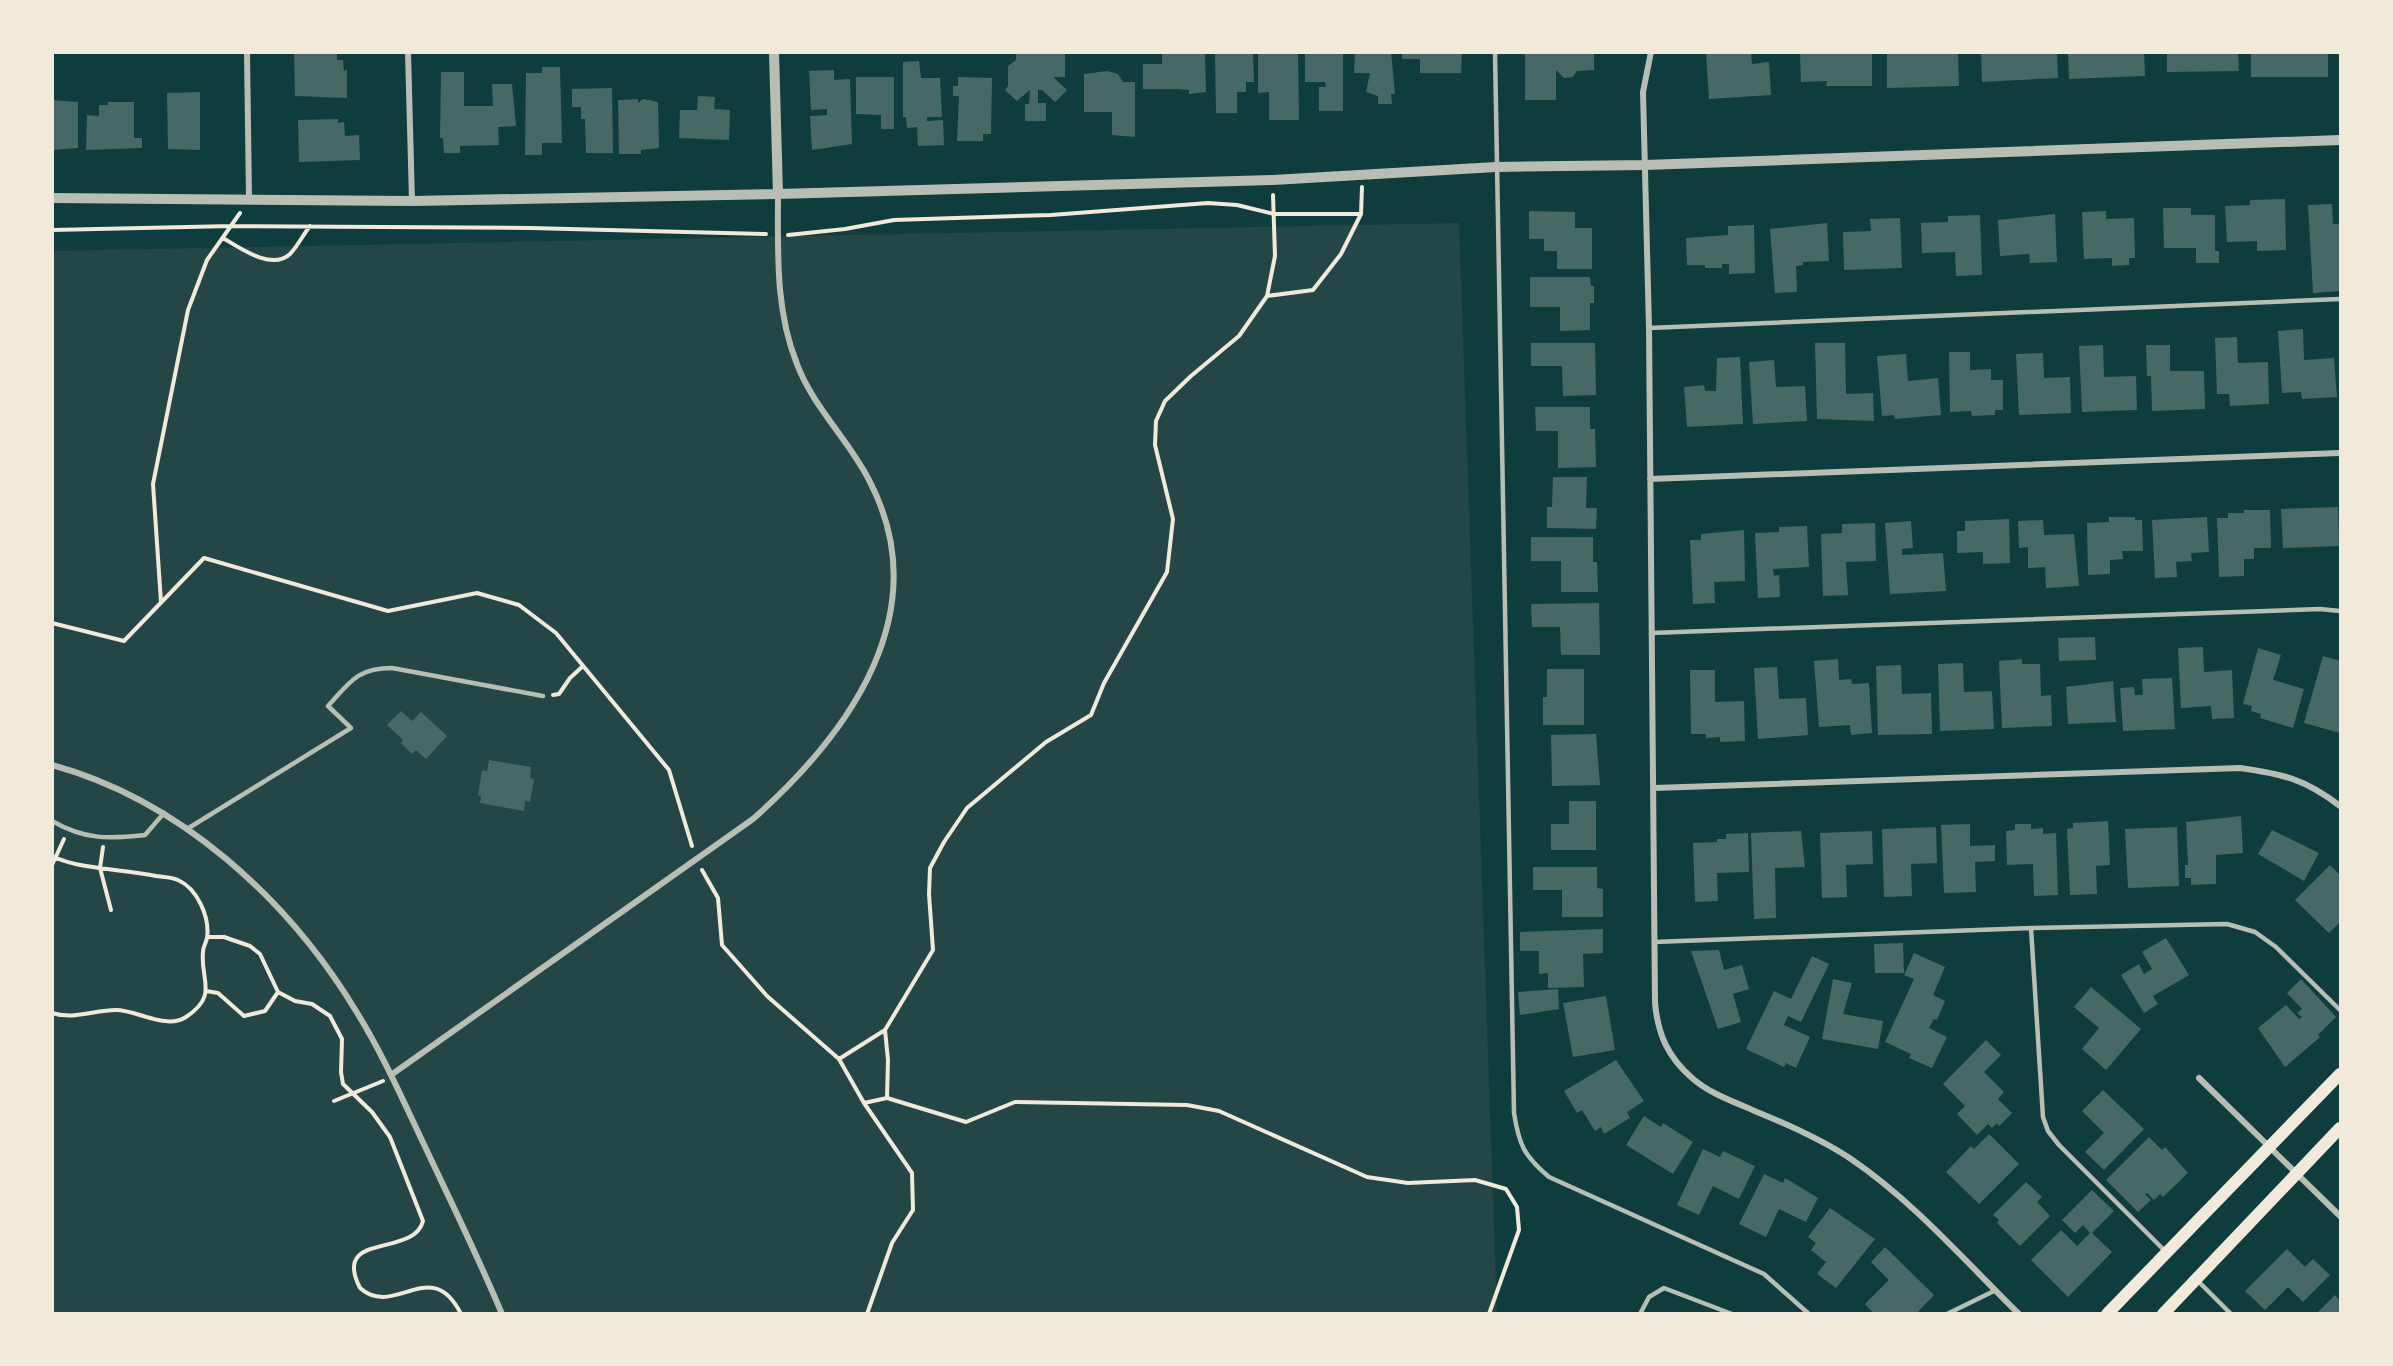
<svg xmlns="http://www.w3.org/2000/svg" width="2393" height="1366" viewBox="0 0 2393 1366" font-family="'Golos Text',sans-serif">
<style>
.green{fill:#244646}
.building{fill:#486865}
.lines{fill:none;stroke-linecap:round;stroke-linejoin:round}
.path{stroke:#f1e9da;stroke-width:4}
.service{stroke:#b8beb3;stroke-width:4.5}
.minor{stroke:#b8beb3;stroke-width:6}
.tertiary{stroke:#b8beb3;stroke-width:10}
.secondary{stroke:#f1e9da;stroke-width:12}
</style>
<rect width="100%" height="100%" fill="#0f3d3e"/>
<path class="green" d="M1459,223L1497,1313H53L52,251Z"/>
<path class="building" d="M294,52H337V60H343L344,71L347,70V98L295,96Z
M1016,52H1065V77H1053L1067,90L1055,102L1042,90H1038V103H1046V121H1025V104H1029L1030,90L1017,101L1005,90L1008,86V66L1016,60Z
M1162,52H1205L1206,92L1189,94V90L1177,89H1143V64H1162Z
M1215,52L1253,54L1254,82H1246V92H1237V113H1216Z
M1258,52H1298L1299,120H1269V92L1258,93Z
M1305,52H1343V111H1319V87H1326L1325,82H1305Z
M1355,52H1391L1395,94H1391L1392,104H1378V96L1366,92L1370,73H1354Z
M1402,52H1462L1461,73H1420V59H1402Z
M1525,52H1594V70L1577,71L1573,77L1564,78L1556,70V100H1525Z
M1706,52H1751L1752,64L1769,62L1771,95L1709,99Z
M1872,52V86H1826L1827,81L1801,82L1800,54Z
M1887,52L1958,54L1959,86L1887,88Z
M1981,52H2057L2058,78L1982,82Z
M2068,52H2144L2145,76L2069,79Z
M2167,52H2238L2239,71L2167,72Z
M2251,52H2328V77H2251Z
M919,61L921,78H940L942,117H927V121L943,120L944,145L918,146L917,127L907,128L906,117H903V62Z
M542,67H560L562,143H542V155H525L526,73H542Z
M834,70V80L850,79L852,144L812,150L810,116L827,115V109L811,110L809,71Z
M1107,71L1118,74L1123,82H1135V137L1112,135V112H1084V74Z
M441,72H464V106H493L492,84H512L516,126L498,127L499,145L460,146V153H444L443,138H440Z
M856,77H894V129H881V115L856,114Z
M958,77L992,78L991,134H983V141H957L959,96H953V86H958Z
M612,88L613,153H586L585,119H581V107H572V89Z
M200,92V150L168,149L167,93Z
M698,96L715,97L714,109L730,110L729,140L679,138L680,110H697Z
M638,99V103L643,99L658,102L659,148L641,150V154H619L618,100Z
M52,100L78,102V148L52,150Z
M108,102H134V138H142V148L86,150L87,115L99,116V105H108Z
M338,119V123L344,122L345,136L359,135L360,160L299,162L298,120Z
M2285,199L2286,250L2257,251V241L2227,242L2225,206L2250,205V200Z
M2332,204L2333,224H2340V291L2313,293L2308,205Z
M2163,208H2191V215H2215V251H2219V263H2196V248H2164Z
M1529,211L1575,212V228H1592V269H1557V251H1544V239H1529Z
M2106,211V219L2134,218L2135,258H2129V265L2112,266V258L2084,259L2082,212Z
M2055,214L2057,262L2030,263L2029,254L2000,256L1998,220Z
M1980,215L1982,275L1956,276L1955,252L1922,253L1921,223L1948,222V216Z
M1900,218L1902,268L1844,270L1843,232L1871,231L1870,219Z
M1827,223L1829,261L1803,262V265L1796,266L1797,292L1775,293L1770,229Z
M1754,225L1755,273L1729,274V264H1722V268H1705V265H1687L1686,238L1728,235V226Z
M1530,277H1590L1591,286H1594V303H1590V330L1560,331V307H1530Z
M2303,329L2304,360L2334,358L2337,397L2302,399L2301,392L2282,393L2278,331Z
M2237,337L2238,363L2268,362L2269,404L2230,406L2229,394H2217L2215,338Z
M1531,343H1595L1596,395L1563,396L1562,366H1531Z
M1815,343H1845L1846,394L1873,393L1874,421L1817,419Z
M2103,345L2104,377L2136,376L2137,410L2082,412L2079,346Z
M2146,345H2170V371H2204L2205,409L2152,411L2151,376H2147Z
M1949,352H1970V370L1991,369V380H2003V410H1995V415L1972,416L1971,411L1950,412Z
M2043,353L2044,378L2070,377L2071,413L2019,415L2016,354Z
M1906,354L1908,381L1938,378L1941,415L1895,419L1894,415L1882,416L1877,356Z
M1740,357L1743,424L1687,427L1684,387L1704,385L1705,391H1716L1717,358Z
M1774,360L1776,387L1805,386L1807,421L1753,424L1749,362Z
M1535,407H1590V429H1595L1596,467L1558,468V431H1536Z
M1553,477H1587L1586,508H1597L1596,529L1547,528V507H1552Z
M2338,507L2339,546L2283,548L2281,509Z
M2244,510H2270L2271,548H2254V559H2244V576L2219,577L2217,518H2228V513H2244Z
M2109,517H2135V520H2142L2143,551H2122L2123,559L2110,560V574L2088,575L2087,523L2109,522Z
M2207,517L2209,552L2191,553L2192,561L2176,562L2177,577L2155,578L2152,520Z
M2009,519L2010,563L1983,564V552L1957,553V531H1965V521Z
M2043,520L2044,535L2074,534L2079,586L2046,588L2045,567L2028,568V547L2019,548L2018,521Z
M1911,521L1913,548L1902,549V555L1943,553L1946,591L1890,594L1885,523Z
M1875,523L1876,561L1846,562L1848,595L1823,596L1821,534L1842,533V524Z
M1807,526L1809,567L1773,569L1774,576L1779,575L1780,597L1758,598L1755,533L1779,532V527Z
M1744,530L1745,581L1714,582L1715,603L1693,604L1690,540H1701V534Z
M1531,537H1593V562H1597L1598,592H1561V561H1531Z
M1599,603L1600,655H1561L1560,627H1532L1531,604Z
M2095,637L2096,660L2059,661L2058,638Z
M2203,647L2204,672L2232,670L2234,718L2212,719L2211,706L2181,708L2178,648Z
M2258,648L2281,655L2273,680L2304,689L2293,728L2260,718L2261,714L2251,711L2252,706L2243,704Z
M2323,656L2340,661V733L2304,723Z
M1838,659L1839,680L1851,679L1852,684L1869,683L1872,733L1851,735L1850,725L1819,727L1814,661Z
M2022,659V664H2040L2041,696L2051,695L2052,726L2002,728L1999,661Z
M1963,663L1964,692L1992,691L1994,729L1940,731L1938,664Z
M1901,665L1902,694L1931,693L1932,734L1878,735L1876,666Z
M1777,667L1779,699L1806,698L1808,735L1758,739L1754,668Z
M1547,669H1584V725H1543V697H1547Z
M1690,670H1715V702L1744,701L1745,741L1720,742V737L1706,738V734H1691Z
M2172,678L2175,729L2123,731L2120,688L2134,687L2135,695H2143L2142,679Z
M2113,681L2116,722L2068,724L2066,687Z
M401,711L412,721L421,712L447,736L426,759L416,750L412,754L401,743L403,740L387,725Z
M1596,734L1600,785L1552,786L1551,735Z
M489,760L531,767L530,778L534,779L530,802L525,801L524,811L480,803L481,796L478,795L482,770L487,771Z
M1569,801H1596V850H1551V824H1569Z
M2241,816L2243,853L2216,855V884L2191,885V878H2185V865H2188L2186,822Z
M2108,821L2110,865L2096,866L2097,894L2070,895L2067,829L2073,828V823Z
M1970,824V846L1995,845V861L1975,862L1976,892L1944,893L1941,825Z
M2015,824H2031V829L2043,828V834L2056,833L2058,895L2034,896L2033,864L2007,865L2006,831L2015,830Z
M1936,827L1937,863L1911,864L1912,896L1884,897L1882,829Z
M2177,827L2179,886L2128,888L2125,829Z
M2272,830L2319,853L2304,881L2258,854Z
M1801,831L1805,867L1775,868L1776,918L1754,919L1751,833Z
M1872,831L1873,864L1846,865L1847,897L1822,898L1820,833Z
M1748,833L1749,872L1717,873L1718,901L1695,902L1693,843L1717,842V839H1726V834Z
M2330,865L2340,875V922L2329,933L2295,900Z
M1533,867H1597V888L1603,889V917H1562V890H1533Z
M1603,929V953L1583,954L1584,987L1548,988V973L1539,974V951H1520V932Z
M2166,938L2189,975L2153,996L2158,1004L2144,1013L2121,975L2139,964L2144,974L2152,969L2142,952Z
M1903,943L1904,973H1875L1874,944Z
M1719,950L1724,970L1742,965L1749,989L1733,994L1741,1022L1718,1029L1691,951Z
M1914,953L1945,967L1933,995L1945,1001L1937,1020L1934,1019L1929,1028L1947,1037L1932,1068L1909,1058L1911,1054L1885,1042L1914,979L1904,975Z
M1812,956L1829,964L1801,1022L1788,1016L1784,1025L1810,1037L1796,1068L1786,1063L1784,1067L1746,1049L1774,991L1791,999Z
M1833,979L1852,983L1843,1014L1883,1021L1878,1049L1822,1039Z
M2301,979L2336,1017L2318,1035L2320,1037L2285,1067L2258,1028L2286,1005L2299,1019L2302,1017L2297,1013L2302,1009L2287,993Z
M2091,987L2141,1029L2106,1070L2082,1049L2099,1028L2074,1007Z
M1558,989L1559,1009L1520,1015L1518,992Z
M1606,996L1615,1050L1573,1057L1563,1003Z
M1986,1040L2001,1055L1984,1072L2004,1092L1998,1099L2012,1113L1999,1126L1997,1123L1992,1128L1988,1124L1977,1135L1957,1114L1965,1106L1943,1084Z
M1616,1060L1644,1101L1627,1112L1630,1118L1604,1134L1601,1127L1595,1131L1582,1110L1577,1113L1564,1091Z
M2103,1090L2144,1129L2104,1170L2085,1152L2104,1133L2082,1111Z
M1644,1116L1661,1127L1663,1123L1693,1142L1673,1174L1626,1145Z
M1989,1134L2019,1164L1979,1204L1946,1172L1971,1146L1974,1149Z
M2149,1137L2162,1150L2165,1147L2188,1173L2163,1197L2160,1194L2154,1200L2147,1193L2145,1194L2151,1200L2138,1212L2106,1180Z
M1703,1149L1720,1157L1723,1151L1755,1166L1739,1199L1713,1186L1699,1215L1677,1205Z
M1764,1174L1783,1183L1785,1178L1818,1198L1806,1222L1779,1209L1766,1237L1739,1224Z
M2026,1182L2042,1197L2037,1202L2050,1216L2020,1246L1997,1223L1999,1220L1993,1215Z
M2092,1190L2114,1211L2092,1233L2112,1252L2068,1297L2031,1260L2061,1230L2077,1246L2090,1233L2083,1225L2075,1233L2062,1220Z
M1830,1208L1875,1239L1836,1288L1817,1274L1826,1262L1811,1250L1816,1243L1808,1237Z
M1885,1247L1934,1295L1916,1314H1874L1865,1304L1889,1280L1871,1262Z
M2287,1249L2305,1267L2313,1259L2330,1275L2303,1302L2288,1287L2265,1310L2245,1291Z
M2335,1295L2340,1301V1314H2316Z"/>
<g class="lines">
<path class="path" d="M52,230L232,226L530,228L766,234
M788,235L845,229L894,220L1051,215L1208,203L1237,205L1274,214H1361
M223,238C240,248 272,271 290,254C297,247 303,235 310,226
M1267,296L1313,290L1341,254L1361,214L1362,187
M161,602L153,484L188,310L207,260L240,213
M52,623L124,641L204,558L388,611L477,593L519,605L556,633L669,770L692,846
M553,695L559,694L570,678L583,666
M103,847L100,868L111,910
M52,856C80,870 125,869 156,876C162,877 172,877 178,880C198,889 210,918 207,938C206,943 203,947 203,952C200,980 219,995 186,1017C166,1030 137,1010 116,1010C94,1010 74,1020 52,1013
M52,865L64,839
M702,870L718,898L722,945L767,996L839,1059L864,1103L912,1173L913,1210L892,1243L867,1314
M207,937H224L250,946L260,954L278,992L295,1001L312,1004L330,1016L342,1039L341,1072L343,1084L372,1112L390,1137L423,1221C414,1258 331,1231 360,1288C395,1319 431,1254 461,1314
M206,991L218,993L244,1016L265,1011L278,992
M839,1059L885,1030
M887,1098L966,1122L1015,1102L1187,1105L1219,1111L1367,1177L1408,1183L1475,1180L1506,1189L1517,1207L1519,1230L1489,1314
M334,1101L383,1081
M864,1103L887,1098L888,1060L885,1030L933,950L929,894L930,868L944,842L967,808L1046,742L1091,715L1104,683L1167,572L1173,519L1155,445L1156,421L1165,401L1191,376L1239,336L1267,296L1275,256L1273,195"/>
<path class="service" d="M1495,52L1514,1113C1519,1145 1524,1156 1549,1177L1764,1274L1809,1314
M1649,328L2340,299
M1651,633L2320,609L2340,611
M52,821C85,840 109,839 145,835L164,813
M187,829L351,728L328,706C350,682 357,668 392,668L543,696
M2031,928L2227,924L2255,932L2276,947L2340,1010
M1654,942L2031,928L2043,1117L2048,1131L2059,1145L2166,1252
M2196,1279L2231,1314
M1640,1314L1649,1297L1664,1288L1732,1314
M1947,1314L1996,1290"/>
<path class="minor" d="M247,52L249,199
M408,52L412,201
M1651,52L1643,92L1649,328L1655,1003C1658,1035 1668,1057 1692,1078C1710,1094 1735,1102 1757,1112C1789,1125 1821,1139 1851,1159C1913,1201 1965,1261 2019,1314
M1650,479L2340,453
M52,765C180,800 288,899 356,1011C384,1056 405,1105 428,1153C453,1206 479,1259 502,1314
M1654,788L2240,768C2283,774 2305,779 2340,806
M391,1075L753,819C850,733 938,611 869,480C848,439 813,407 797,364C775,310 778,251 778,194
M2199,1078L2340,1216"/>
<path class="tertiary" d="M774,52L778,194
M52,198L412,201L778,194L1273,180L1496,167L1645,165L2340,140"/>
<path class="secondary" d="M2107,1314L2340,1074
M2163,1314L2340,1128"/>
</g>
<rect width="2393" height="1366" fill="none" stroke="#f1e9da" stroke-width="108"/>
</svg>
